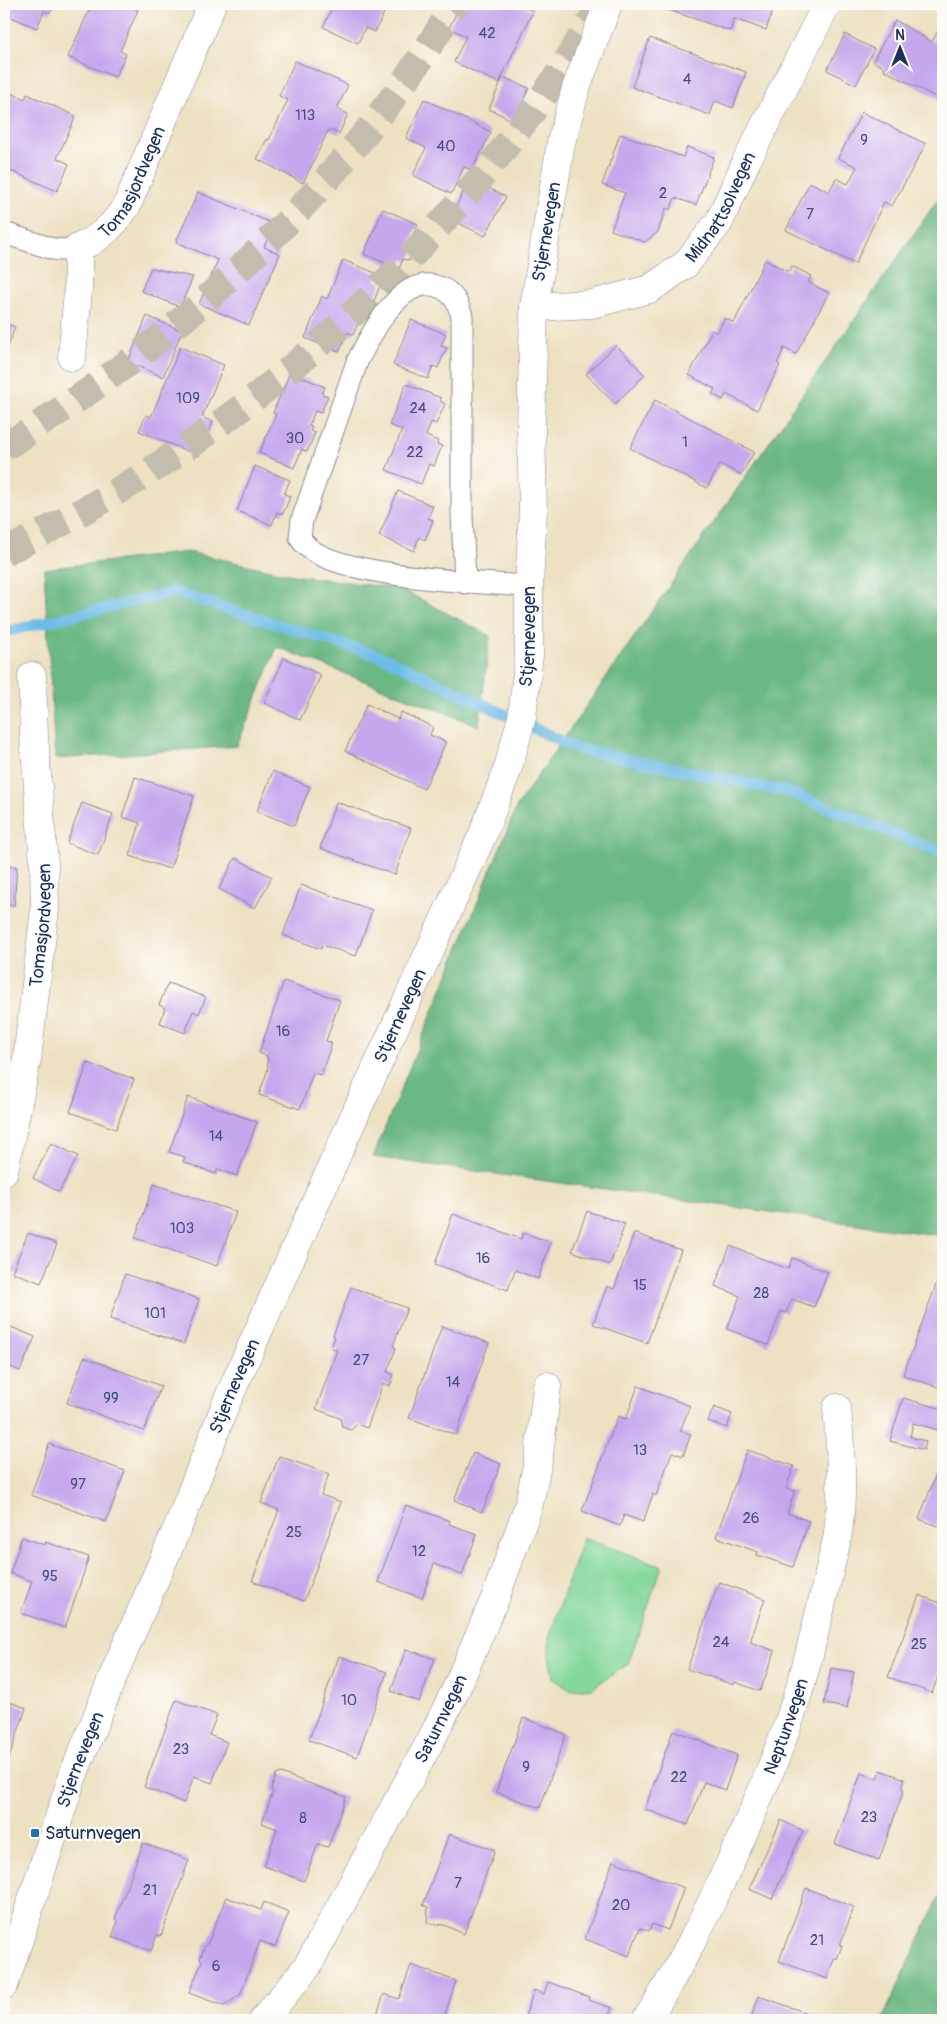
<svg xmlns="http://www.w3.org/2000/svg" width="947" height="2024" viewBox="0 0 947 2024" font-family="Pangolin,sans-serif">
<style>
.green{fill:#85d89b;stroke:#50847c}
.forest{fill:#6cb883;stroke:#447470}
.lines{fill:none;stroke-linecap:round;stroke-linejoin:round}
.stream{stroke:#6dbbe7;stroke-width:11}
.building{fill:#c4a7ed}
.trunk-tunnel{stroke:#c3bdae;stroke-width:28;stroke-dasharray:28 14;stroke-linecap:butt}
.service-casing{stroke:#848890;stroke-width:23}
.minor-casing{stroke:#848890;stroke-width:29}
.service{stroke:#fff;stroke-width:21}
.minor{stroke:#fff;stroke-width:28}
.poi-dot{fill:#1f6fb2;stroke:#fdfcf7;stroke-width:2}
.labels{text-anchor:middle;stroke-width:4.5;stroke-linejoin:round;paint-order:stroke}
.number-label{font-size:15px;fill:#454d82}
.street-label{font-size:18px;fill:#1b2f5e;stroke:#fdfcf7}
.poi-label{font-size:18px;fill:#1b2f5e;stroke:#fdfcf7;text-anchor:start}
</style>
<rect width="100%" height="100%" fill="#fdfcf7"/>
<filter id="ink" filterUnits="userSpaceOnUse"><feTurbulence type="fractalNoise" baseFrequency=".02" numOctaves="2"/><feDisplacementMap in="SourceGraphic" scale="10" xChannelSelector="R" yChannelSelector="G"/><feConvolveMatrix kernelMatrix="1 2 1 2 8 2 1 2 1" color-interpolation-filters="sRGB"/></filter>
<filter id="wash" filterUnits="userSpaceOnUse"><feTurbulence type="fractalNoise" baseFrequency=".0096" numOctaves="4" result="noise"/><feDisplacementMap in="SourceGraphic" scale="20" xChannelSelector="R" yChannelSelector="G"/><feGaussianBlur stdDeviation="1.12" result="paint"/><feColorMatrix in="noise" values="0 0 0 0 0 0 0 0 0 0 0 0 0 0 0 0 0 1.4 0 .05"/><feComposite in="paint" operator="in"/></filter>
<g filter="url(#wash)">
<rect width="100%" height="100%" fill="#ede1c2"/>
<path class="green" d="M583,1538L662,1566L628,1664L592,1688L570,1690L553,1678L549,1655V1638Z"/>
<path class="forest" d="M943,192V1236L373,1157L517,806Z
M188,552L293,575L401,589L490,636L479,726L277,647L237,746L55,759L44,569Z
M943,1889V2020H882Z"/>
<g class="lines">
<path class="stream" d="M4,632L173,592L383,657L578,749L788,792L943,853"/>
</g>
<g id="blocks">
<path class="building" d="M4,4H54L50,13L44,11L37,28L4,14Z
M92,4H124L138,10L120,51L126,54L115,77L68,57Z
M334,4H388L375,32L365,28L358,43L323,27Z
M461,4H517L533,11L499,83L454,62L466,36L449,28Z
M664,4H775L766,30L734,19L730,31L663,8Z
M895,20L932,42L943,21V101L884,70L885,68L873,61Z
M845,34L874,49L856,85L827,70Z
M650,38L746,72L733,108L715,101L710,115L632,87Z
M295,61L348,85L337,109L348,114L339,134L329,129L303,183L257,159L267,139L269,140L288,100L279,96Z
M503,77L529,88L514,121L489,109Z
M4,90L25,99L27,94L76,116L57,158L69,164L57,191L4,168V146L9,134L4,132Z
M424,99L491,132L472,170L464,167L451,194L413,175L426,148L406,138Z
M862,112L926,144L892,206L884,202L855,264L786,230L810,182L829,192L836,178L848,184L857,167L838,158Z
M620,134L683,157L687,147L714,157L696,205L675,198L670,210L666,208L658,232L645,242L611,230L625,193L602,185Z
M470,178L506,197L485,236L450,219Z
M198,192L274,224L264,247L280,254L249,325L199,304L218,260L176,242Z
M383,209L418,224L410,242L416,244L409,261L403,259L399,269L364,254Z
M343,260L378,274L375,280L381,283L374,301L368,298L353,335L348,332L339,352L305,338L322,296L327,299Z
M765,260L789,272L792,266L811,276L808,282L829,293L796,354L784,348L777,363L780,365L757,410L726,394L723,400L712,394L715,389L689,375L712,330L717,333L725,318L734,323Z
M151,268L193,277L180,307L141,291Z
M147,316L182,331L163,377L128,362Z
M411,320L446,334L441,346L447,348L444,354L438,368L433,366L428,379L393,365Z
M4,323L15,327L4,358Z
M616,345L645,375L615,404L586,374Z
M180,347L224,365L202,417L213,422L199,456L139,431L146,415L151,417Z
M290,372L325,387L322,394L328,396L321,413L315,411L309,425L312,426L310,431L315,433L307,452L302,449L294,468L259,453L276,414L273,413Z
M406,384L441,398L440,401L445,404L436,424L431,422L426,436L438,441L437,444L442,446L434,466L429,464L421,484L386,470L402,430L389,425Z
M655,400L754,452L741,475L720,464L707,488L630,448Z
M255,466L290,480L284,494L290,496L288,502L283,514L277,512L272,525L237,511Z
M398,491L433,506L428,518L433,520L425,540L419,537L414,551L379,536Z
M284,658L321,675L300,720L264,703Z
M367,704L398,719L401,712L433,727L430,735L446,742L424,789L345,751Z
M273,771L310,787L294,826L257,811Z
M135,777L194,796L170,869L130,856L140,823L122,817Z
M336,802L411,828L395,875L320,848Z
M82,803L113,814L98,855L67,843Z
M235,858L272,877L255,908L219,889Z
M4,866L17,867L14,905H4Z
M301,885L372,910L356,956L322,945L321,949L283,935Z
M284,981L340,1000L326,1041L332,1043L321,1075L313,1073L300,1109L259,1095L268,1069L267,1056L259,1053Z
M168,983L206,997L199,1014L193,1011L185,1033L160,1023L165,1008L159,1005Z
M88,1063L134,1079L116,1129L70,1112Z
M188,1097L257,1122L237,1176L218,1169L216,1174L183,1162L185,1157L169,1152Z
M51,1143L78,1156L59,1192L33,1178Z
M154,1184L236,1212L217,1266L135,1238Z
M587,1211L625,1224L610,1265L572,1251Z
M453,1214L521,1239L523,1233L551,1242L538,1279L515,1270L508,1290L435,1264Z
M28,1233L57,1244L41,1283L12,1272Z
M634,1233L681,1250L647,1343L593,1324L607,1286L614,1289Z
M730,1246L788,1269L792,1258L828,1272L814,1307L792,1299L786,1313L781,1311L768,1345L727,1329L740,1296L715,1286Z
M125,1274L199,1299L184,1344L110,1319Z
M940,1274L943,1275V1389L903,1375Z
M351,1287L407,1308L393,1346L396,1348L387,1372L394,1375L390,1386L383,1383L367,1428L357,1424L351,1430L342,1427L340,1418L316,1409L337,1350L331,1348L335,1337L333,1336Z
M4,1324L35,1337L20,1371L4,1364Z
M442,1326L489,1343L456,1435L409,1418Z
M84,1357L161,1386L144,1431L67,1403Z
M638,1386L690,1406L680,1431L691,1434L683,1456L672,1452L656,1496L653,1494L643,1522L624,1515L620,1526L582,1511L618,1416L626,1419Z
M903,1398L943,1409L942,1431L913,1423L910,1437L926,1441L924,1450L890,1441Z
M714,1407L732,1414L727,1428L708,1421Z
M49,1444L125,1471L106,1522L31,1495Z
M747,1450L794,1466L786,1488L795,1491L787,1513L809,1521L793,1567L757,1555L758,1552L716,1537Z
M473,1453L501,1464L482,1512L454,1500Z
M279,1456L329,1474L321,1495L341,1502L304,1601L252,1581L279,1510L261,1503Z
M943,1456V1528L919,1519Z
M406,1505L450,1521L449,1524L477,1534L462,1575L434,1564L422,1598L378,1582Z
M22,1537L45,1545L46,1542L89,1557L65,1628L21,1613L32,1581L10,1573Z
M719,1582L765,1599L750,1642L775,1651L760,1691L735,1682L734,1685L687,1669Z
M919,1595L943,1604V1662L932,1693L888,1677Z
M406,1649L435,1659L419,1702L391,1691Z
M339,1656L387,1672L357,1757L309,1740Z
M831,1668L854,1672L847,1708L824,1704Z
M4,1700L26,1708L4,1773Z
M176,1700L217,1715L209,1735L227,1742L212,1783L194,1776L184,1803L144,1787Z
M523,1718L566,1734L540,1808L496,1792Z
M673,1730L737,1755L725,1790L704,1782L688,1825L645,1809Z
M880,1770L905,1779L902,1789L904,1790L879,1860L835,1844L861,1773L877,1779Z
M281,1773L346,1797L328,1847L318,1844L304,1881L264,1866L277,1829L262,1823L273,1792L271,1790L276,1775Z
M781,1820L803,1831L772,1899L749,1889Z
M449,1834L495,1850L464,1934L444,1925L427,1923L428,1907L423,1905Z
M143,1843L189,1860L161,1936L157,1935L151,1951L112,1937L118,1921L115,1919Z
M613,1861L684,1888L668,1930L652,1924L649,1931L640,1928L629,1956L585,1939Z
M806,1888L854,1907L840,1945L842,1946L837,1959L835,1957L827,1979L779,1961Z
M226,1897L261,1910L264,1902L289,1912L275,1947L260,1941L240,1995L224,2006L189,1993L202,1961L200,1959L205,1945L208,1943Z
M411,1965L456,1981L443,2020H375L384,1994L399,1999Z
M548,1982L589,1997L588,2000L612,2008L607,2020H524L534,1990L544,1994Z
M759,1996L818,2017L817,2020H750Z"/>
</g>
</g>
<g filter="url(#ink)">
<use href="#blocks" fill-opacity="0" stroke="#848890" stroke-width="1"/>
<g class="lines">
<path class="trunk-tunnel" d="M4,447C25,435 44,421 64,408C218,306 361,163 455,4
M4,552C223,447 402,293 544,95C564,68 581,37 599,9"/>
<g class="service-casing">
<path id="service" d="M4,233L53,249L61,250L78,248
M465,583L462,513V316C458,303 453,292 439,287C401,273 371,334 357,362L302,520L300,537C317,578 487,583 529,586"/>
</g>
<g class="minor-casing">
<g id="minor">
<path id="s1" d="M534,307L592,304L650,289L686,264L719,222L746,162L827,4"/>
<path id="s2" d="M72,357L78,291V248C101,238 114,225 127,205L212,4"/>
<path id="s3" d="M4,1171L27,1059L45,909L44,864L34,736L32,676"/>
<path id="s4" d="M4,1985L72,1778L119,1662L179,1524L227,1401L353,1119L483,834L508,768L522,717L529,655V586L533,510L531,429L534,307L561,143L576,88L608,4"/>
<path id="s5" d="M263,2020L307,1967L432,1738L456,1689L496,1596L529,1504L539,1455L547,1386"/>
<path id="s6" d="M646,2020C679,1970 705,1917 730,1863C754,1809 779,1754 797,1697C813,1646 824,1592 837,1539C844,1495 841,1453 837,1408"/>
</g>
</g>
<use href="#service" class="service"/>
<use href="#minor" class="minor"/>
</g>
</g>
<rect class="poi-dot" x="30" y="1828" width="10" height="10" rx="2.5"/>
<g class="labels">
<g class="number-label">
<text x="487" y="38">42</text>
<text x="687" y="84">4</text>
<text x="305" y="120">113</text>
<text x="864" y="145">9</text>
<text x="446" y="151">40</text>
<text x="663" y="198">2</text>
<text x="810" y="219">7</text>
<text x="188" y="403">109</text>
<text x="418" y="413">24</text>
<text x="295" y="443">30</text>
<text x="685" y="447">1</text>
<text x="415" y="457">22</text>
<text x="283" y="1036">16</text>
<text x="216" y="1141">14</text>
<text x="182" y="1233">103</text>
<text x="483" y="1263">16</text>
<text x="640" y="1290">15</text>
<text x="761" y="1298">28</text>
<text x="155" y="1318">101</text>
<text x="361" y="1365">27</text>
<text x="453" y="1387">14</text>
<text x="111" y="1403">99</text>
<text x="640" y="1455">13</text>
<text x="78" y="1489">97</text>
<text x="751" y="1523">26</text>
<text x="294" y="1537">25</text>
<text x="419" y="1556">12</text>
<text x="50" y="1581">95</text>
<text x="721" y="1647">24</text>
<text x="919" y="1649">25</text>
<text x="349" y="1705">10</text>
<text x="181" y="1754">23</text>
<text x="526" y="1772">9</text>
<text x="679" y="1782">22</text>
<text x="869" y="1822">23</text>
<text x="303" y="1823">8</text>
<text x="458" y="1888">7</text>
<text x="150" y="1895">21</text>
<text x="621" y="1910">20</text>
<text x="817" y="1945">21</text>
<text x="216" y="1971">6</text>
</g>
<g class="street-label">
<text dy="6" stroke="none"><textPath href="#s2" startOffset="198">Tomasjordvegen</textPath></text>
<text dy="6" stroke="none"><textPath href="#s1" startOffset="229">Midnattsolvegen</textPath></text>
<text dy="6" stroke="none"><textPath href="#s4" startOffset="1858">Stjernevegen</textPath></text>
<text dy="6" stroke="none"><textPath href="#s4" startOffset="1452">Stjernevegen</textPath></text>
<text dy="6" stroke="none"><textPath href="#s3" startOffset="249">Tomasjordvegen</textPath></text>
<text dy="6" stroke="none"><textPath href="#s4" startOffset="1048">Stjernevegen</textPath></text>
<text dy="6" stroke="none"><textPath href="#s4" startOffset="642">Stjernevegen</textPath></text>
<text dy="6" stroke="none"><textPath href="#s5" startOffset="351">Saturnvegen</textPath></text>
<text dy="6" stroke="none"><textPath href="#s6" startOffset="326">Neptunvegen</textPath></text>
<text dy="6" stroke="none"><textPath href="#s4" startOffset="238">Stjernevegen</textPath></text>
</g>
<g class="poi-label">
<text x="45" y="1839">Saturnvegen</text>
</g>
</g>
<rect width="947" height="2024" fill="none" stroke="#fdfcf7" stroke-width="20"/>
<g transform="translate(900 48)" stroke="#fdfcf7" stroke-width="4" paint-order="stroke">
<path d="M0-4L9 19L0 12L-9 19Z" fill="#1b2f5e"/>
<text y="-8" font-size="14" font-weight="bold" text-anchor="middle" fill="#1b2f5e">N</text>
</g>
</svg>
